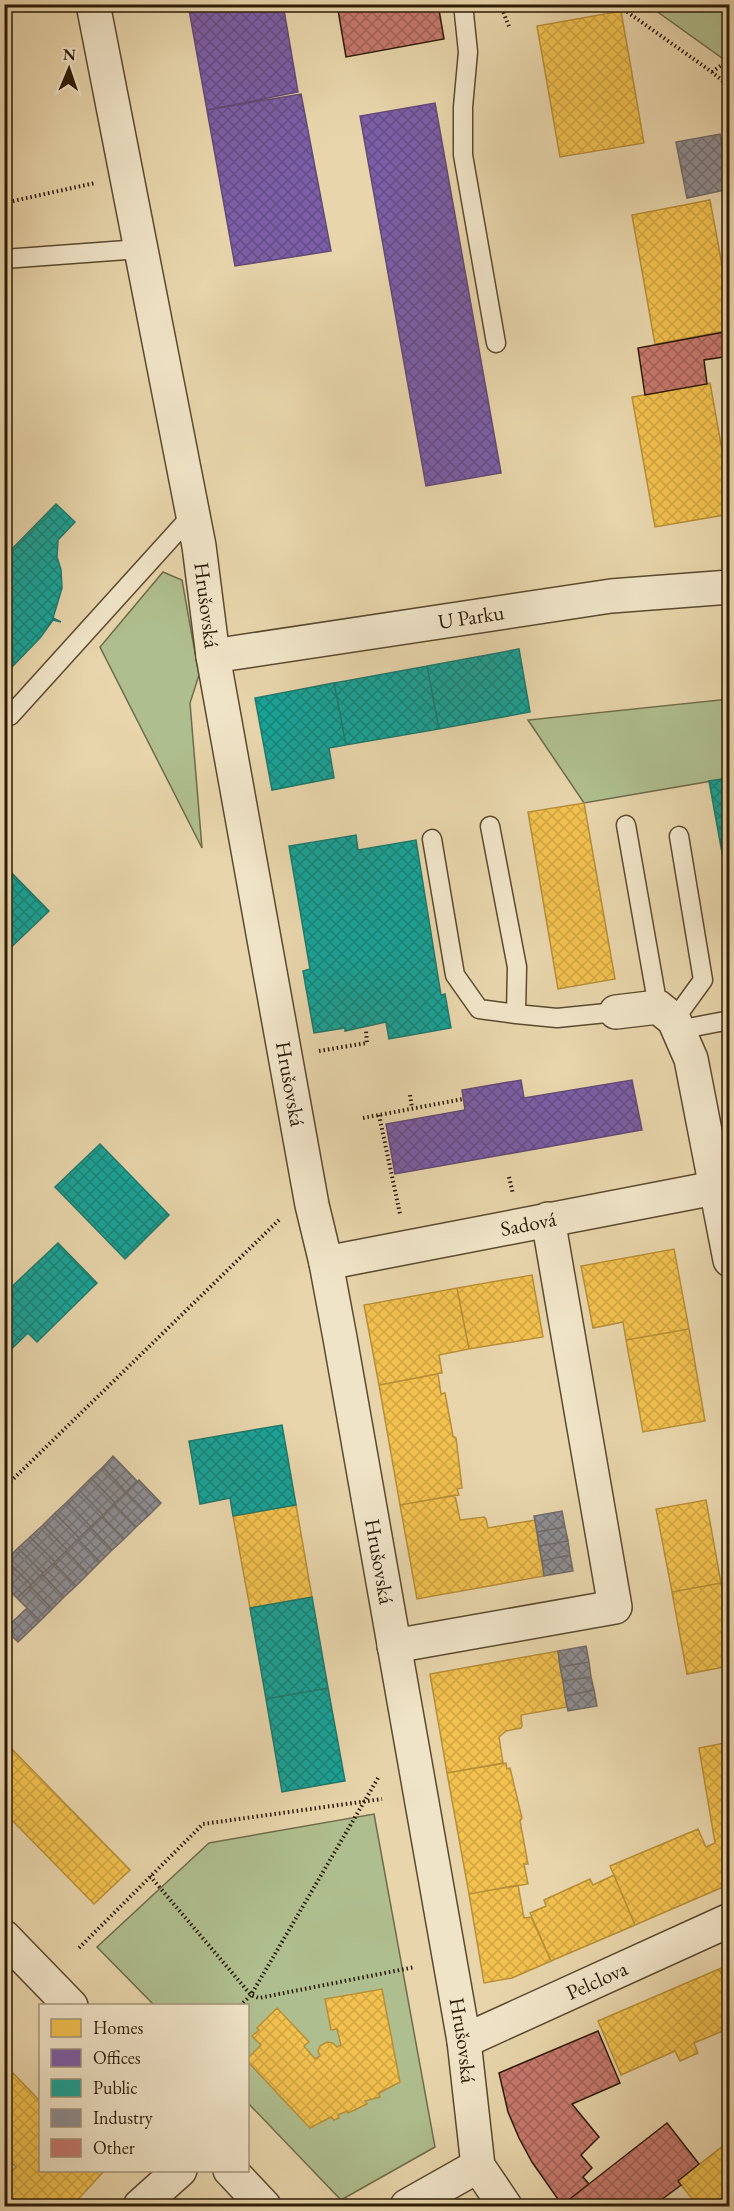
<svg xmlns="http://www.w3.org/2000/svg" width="734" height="2211" viewBox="0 0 734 2211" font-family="'EB Garamond',serif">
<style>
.green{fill:#afbe8e;stroke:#6e6c4a;stroke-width:1.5}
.homes{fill:url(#homes-cross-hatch);stroke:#b78f38;stroke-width:1.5}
.offices{fill:url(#offices-cross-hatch);stroke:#634a77;stroke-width:1.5}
.public{fill:url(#public-cross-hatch);stroke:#1d7a6c;stroke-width:1.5}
.industry{fill:url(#industry-cross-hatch);stroke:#706b68;stroke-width:1.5}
.building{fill:url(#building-cross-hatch);stroke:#2c1b06;stroke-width:1.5}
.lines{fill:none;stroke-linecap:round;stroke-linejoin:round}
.service-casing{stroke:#5b4a2f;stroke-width:21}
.minor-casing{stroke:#5b4a2f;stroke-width:36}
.path{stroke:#2c1b06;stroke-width:4;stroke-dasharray:1.5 3;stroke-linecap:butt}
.service{stroke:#f0e4c8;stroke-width:18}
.minor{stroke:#f0e4c8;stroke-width:33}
.labels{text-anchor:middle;stroke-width:6;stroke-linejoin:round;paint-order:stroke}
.street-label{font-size:21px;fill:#2c1b06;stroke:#f0e4c8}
</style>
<defs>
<pattern id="homes-cross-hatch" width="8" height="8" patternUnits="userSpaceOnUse" patternTransform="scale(1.5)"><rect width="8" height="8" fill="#f2c14e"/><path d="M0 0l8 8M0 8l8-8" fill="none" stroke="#d0a543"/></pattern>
<pattern id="offices-cross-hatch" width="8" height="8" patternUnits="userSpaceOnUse" patternTransform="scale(1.5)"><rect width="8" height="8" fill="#7b5ea7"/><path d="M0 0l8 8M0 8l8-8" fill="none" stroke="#654d86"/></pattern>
<pattern id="public-cross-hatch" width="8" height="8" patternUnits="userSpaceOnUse" patternTransform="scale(1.5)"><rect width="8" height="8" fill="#17a398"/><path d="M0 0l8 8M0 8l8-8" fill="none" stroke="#15847a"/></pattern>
<pattern id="industry-cross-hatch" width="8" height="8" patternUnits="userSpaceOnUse" patternTransform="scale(1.5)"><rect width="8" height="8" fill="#8d8d92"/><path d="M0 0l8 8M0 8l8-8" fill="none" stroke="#737275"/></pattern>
<pattern id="building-cross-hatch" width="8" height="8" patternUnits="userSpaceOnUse" patternTransform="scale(1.5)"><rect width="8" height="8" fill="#c7796e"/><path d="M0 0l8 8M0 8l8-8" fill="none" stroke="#a26258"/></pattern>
</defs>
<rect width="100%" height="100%" fill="#e8d5ab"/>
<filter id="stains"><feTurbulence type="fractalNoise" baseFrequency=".00333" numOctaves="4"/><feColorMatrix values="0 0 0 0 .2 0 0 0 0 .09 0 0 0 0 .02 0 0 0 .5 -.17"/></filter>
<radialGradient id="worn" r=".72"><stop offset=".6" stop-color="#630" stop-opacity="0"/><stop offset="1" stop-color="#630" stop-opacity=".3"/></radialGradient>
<path class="green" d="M648,5H729V63Z
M163,572L182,580L199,675L190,703L202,848L100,647Z
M729,699V778L584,803L528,720Z
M374,1814L435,2147L341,2200L248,2103V2006L154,2005L97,1947L209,1843Z"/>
<path class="homes" d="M621,11L644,143L560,157L537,26Z
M710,200L730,308V330L655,344L632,215Z
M710,383L730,494V514L655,527L632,397Z
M725,627H730V690H726Z
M584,803L615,979L558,989L528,812Z
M674,1249L689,1329L626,1340L623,1322L593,1328L581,1266Z
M532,1275L543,1337L469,1349L457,1288Z
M457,1288L469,1349L439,1355L442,1373L379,1385L364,1305Z
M689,1329L705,1421L643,1432L626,1340Z
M438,1374L441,1394L445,1393L453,1436L456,1438L462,1488L457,1489L459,1495L400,1505L379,1385Z
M455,1495L460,1520L484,1517L486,1519L488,1528L535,1520L544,1576L417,1599L400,1505Z
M706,1500L721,1583L672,1592L656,1509Z
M296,1505L312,1597L250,1608L233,1516Z
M721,1583L730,1630V1666L687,1674L672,1592Z
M558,1651L567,1707L521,1715L522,1726L521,1728L506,1731L499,1737L503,1763L447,1773L430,1674Z
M4,1741L130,1870L94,1904L4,1812Z
M730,1742V1880L722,1884L723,1887L635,1925L610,1866L698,1829L706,1847L715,1843L699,1748Z
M506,1763L507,1769L510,1768L522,1818L520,1821L528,1864H524L528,1884L469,1894L447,1773Z
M614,1875L635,1925L551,1961L530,1913L546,1906L544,1900L590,1879L593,1885Z
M518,1885L524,1918L531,1917L551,1961L512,1978L484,1983L469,1894Z
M730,1964V1993L719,1969Z
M719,1969L730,1993V2028L694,2043L698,2053L680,2061L675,2051L621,2075L598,2021Z
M382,1989L400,2082L379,2093L380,2097L365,2101L367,2104L348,2113L347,2111L338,2115L339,2118L334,2120L331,2117L310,2128L248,2062V2058L261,2045L252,2036L259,2030L257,2028L277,2008L309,2042L304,2046L315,2059L320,2056L318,2051L320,2046L327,2042L333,2043L337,2047L341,2045L337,2029L331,2030L325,1999Z
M13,2073L40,2101V2170H105L72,2206H4V2178L16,2167L4,2155V2082Z
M724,2145L730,2152V2206H698L678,2181Z"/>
<path class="offices" d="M188,4H283L298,92L207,110Z
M301,94L331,251L235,266L207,110Z
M435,103L501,473L426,486L360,116Z
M521,1080L524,1098L632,1080L642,1130L395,1174L386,1124L465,1110L462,1090Z"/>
<path class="public" d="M56,504L75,522L58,540L57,557L61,570L62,588L53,618L61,622L53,620L40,638L8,671L4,665V557Z
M519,649L530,712L439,729L427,666Z
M427,666L439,729L346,745L334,683Z
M334,683L346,745L329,748L334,778L272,790L255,698Z
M730,778V868L725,869L709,781Z
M356,835L358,850L416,840L441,995L445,994L451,1028L389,1039L386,1022L345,1031V1028L314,1033L303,971L310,969L289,846Z
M4,865L49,911L4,954Z
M730,868V897L725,869Z
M100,1144L169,1215L125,1259L55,1187Z
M58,1243L97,1283L37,1342L28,1333L4,1356V1294Z
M282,1425L296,1505L233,1516L230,1498L200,1504L189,1441Z
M312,1597L328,1688L266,1699L250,1608Z
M328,1688L345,1781L282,1792L266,1699Z"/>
<path class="industry" d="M720,134L730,189L687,198L676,142Z
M113,1456L137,1481L126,1492L103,1467Z
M103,1467L126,1492L115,1503L91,1478Z
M91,1478L115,1503L103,1515L79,1490Z
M139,1480L161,1503L149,1515L126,1492Z
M79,1490L103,1515L91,1527L67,1502Z
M126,1492L149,1515L136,1527L114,1504Z
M67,1502L91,1527L79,1538L55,1513Z
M114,1504L136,1527L124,1539L102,1516Z
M562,1511L565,1527L537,1532L534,1516Z
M55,1513L79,1538L67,1550L43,1525Z
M102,1516L124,1539L112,1550L90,1527Z
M43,1525L67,1550L55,1562L30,1537Z
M90,1527L112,1550L100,1562L78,1539Z
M565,1527L568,1541L539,1546L537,1532Z
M30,1537L55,1562L43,1573L18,1548Z
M78,1539L100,1562L88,1574L66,1551Z
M568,1541L570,1555L542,1561L539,1546Z
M18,1548L43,1573L31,1585L6,1560Z
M66,1551L88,1574L76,1586L54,1563Z
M570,1555L573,1571L544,1576L542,1561Z
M6,1560L31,1585L17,1598L4,1585V1562Z
M54,1563L76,1586L64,1597L42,1574Z
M42,1574L64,1597L52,1609L30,1586Z
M30,1586L52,1609L40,1621L17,1598Z
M27,1608L40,1621L18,1642L5,1629Z
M586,1646L589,1662L560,1667L558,1651Z
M589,1662L591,1677L563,1681L560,1667Z
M591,1677L594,1690L565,1696L563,1681Z
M594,1690L597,1706L568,1711L565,1696Z"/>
<path class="building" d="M337,4H438L444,39L346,57Z
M730,331V356L704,360L707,384L645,395L638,348Z
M598,2031L620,2083L572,2104L599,2137L581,2155L592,2168L583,2177L589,2184L562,2205L532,2162L519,2138L508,2112L499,2073Z
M667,2123L699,2164L678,2181L681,2185L653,2206H564L562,2205Z"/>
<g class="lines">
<g class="service-casing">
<path id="service" d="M463,4L468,52L463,107V155L496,343
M4,259L140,249
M4,711L10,716L192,515
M626,825L658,1007
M490,826L517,967L516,1014L557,1018L616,1012
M432,839L455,975L479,1009L516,1014
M674,1020L703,980L679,836
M678,1030L730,1020"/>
</g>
<g class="minor-casing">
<g id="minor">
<path id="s1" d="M93,4L199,546L213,656L312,1205L326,1263L340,1338L464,2041L478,2166L505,2206"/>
<path id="s2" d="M213,656L611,596L730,587"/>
<path d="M616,1012L658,1007L674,1020L691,1059L730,1260"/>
<path id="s3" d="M326,1263L730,1185"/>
<path d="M394,1646L615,1607L548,1219"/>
<path d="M4,1937L71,2006"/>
<path id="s4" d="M464,2041L730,1920"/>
<path d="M230,2170L264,2206"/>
<path d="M140,2206L180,2170"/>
<path d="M407,2206L478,2166"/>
</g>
</g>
<path class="path" d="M500,4L510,29
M616,4L712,72L730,87
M712,72L730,59
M4,203L95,183
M319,1051L367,1043L366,1031
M410,1095L412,1108
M379,1115L400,1214
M363,1118L463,1099
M509,1177L513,1194
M4,1488L281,1218
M150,1876L251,1995L259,1998L415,1967
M79,1948L203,1824L382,1799
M240,2006L251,1995L378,1778"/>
<use href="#service" class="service"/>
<use href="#minor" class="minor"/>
</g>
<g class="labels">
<g class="street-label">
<text dy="7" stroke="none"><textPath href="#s1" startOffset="612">Hrušovská</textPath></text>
<text dy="7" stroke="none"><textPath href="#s2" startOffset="261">U Parku</textPath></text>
<text dy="7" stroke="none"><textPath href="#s1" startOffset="1098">Hrušovská</textPath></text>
<text dy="7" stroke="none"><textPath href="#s3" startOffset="206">Sadová</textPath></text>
<text dy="7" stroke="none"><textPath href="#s1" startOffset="1584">Hrušovská</textPath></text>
<text dy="7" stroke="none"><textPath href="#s4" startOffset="146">Pelclova</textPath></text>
<text dy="7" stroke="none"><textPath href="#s1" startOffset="2070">Hrušovská</textPath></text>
</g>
</g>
<rect width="734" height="2211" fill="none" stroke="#e8d5ab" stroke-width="24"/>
<rect x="6" y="6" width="722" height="2199" fill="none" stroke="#2c1b06" stroke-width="3"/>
<rect x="12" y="12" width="710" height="2187" fill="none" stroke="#2c1b06" stroke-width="1.5"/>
<rect x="39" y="2004" width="210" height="168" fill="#f0e4c8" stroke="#a2947a" stroke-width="1.5"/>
<rect x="51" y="2019" width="30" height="18" fill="#f2c14e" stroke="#a2947a" stroke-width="1.5"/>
<text x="93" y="2034" font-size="18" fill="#2c1b06">Homes</text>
<rect x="51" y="2049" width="30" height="18" fill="#7b5ea7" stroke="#a2947a" stroke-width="1.5"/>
<text x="93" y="2064" font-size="18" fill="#2c1b06">Offices</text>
<rect x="51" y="2079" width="30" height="18" fill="#17a398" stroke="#a2947a" stroke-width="1.5"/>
<text x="93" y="2094" font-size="18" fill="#2c1b06">Public</text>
<rect x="51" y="2109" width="30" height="18" fill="#8d8d92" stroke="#a2947a" stroke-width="1.5"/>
<text x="93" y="2124" font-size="18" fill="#2c1b06">Industry</text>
<rect x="51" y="2139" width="30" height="18" fill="#c7796e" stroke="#a2947a" stroke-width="1.5"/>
<text x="93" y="2154" font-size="18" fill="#2c1b06">Other</text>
<g transform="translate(69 69) rotate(2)" stroke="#f0e4c8" stroke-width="4.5" paint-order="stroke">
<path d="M0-4.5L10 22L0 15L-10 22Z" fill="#2c1b06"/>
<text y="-9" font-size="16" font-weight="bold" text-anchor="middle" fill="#2c1b06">N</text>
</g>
<rect width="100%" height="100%" filter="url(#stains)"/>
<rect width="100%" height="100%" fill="url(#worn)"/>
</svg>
